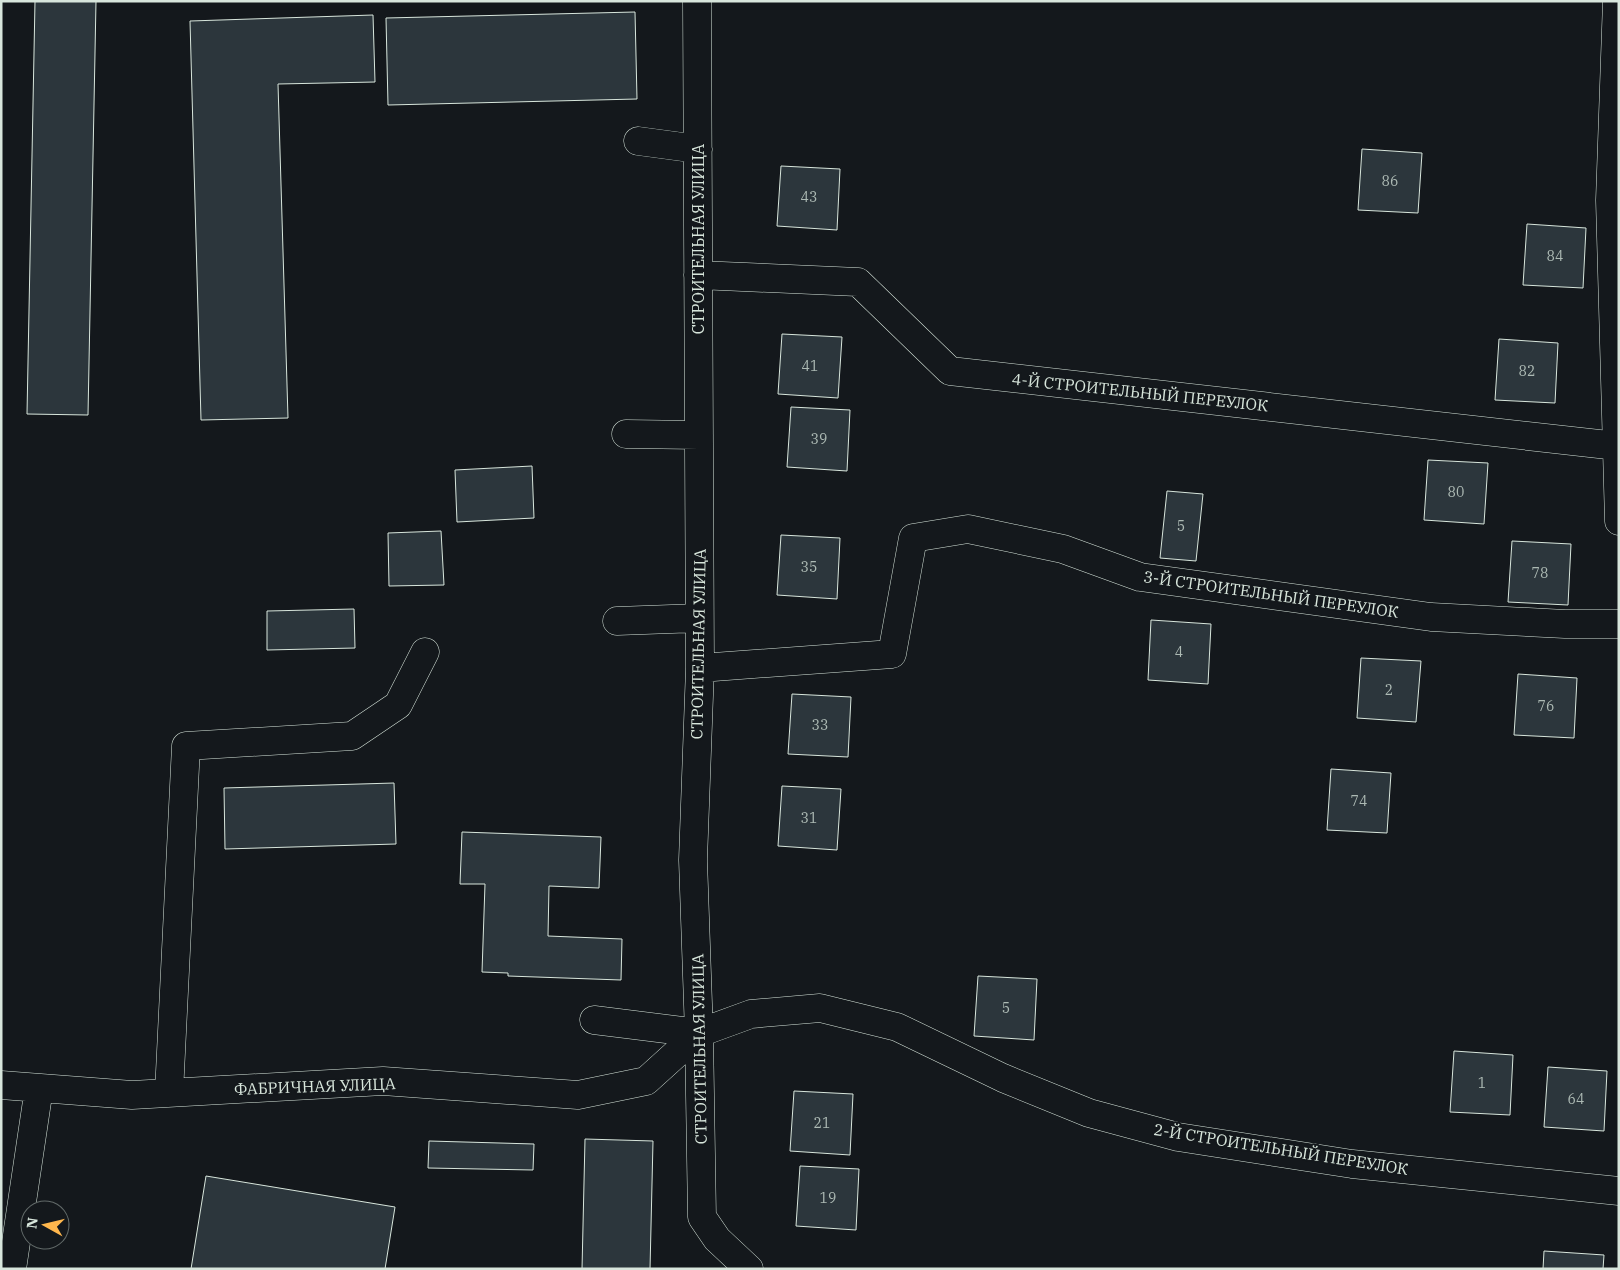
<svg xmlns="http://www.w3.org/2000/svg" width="1620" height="1270" viewBox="0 0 1620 1270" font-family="'IBM Plex Serif',serif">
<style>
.building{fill:#2c363c;stroke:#d8e6dc}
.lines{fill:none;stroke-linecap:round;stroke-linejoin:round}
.minor-casing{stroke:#d8e6dc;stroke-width:29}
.minor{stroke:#14181c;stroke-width:28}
.labels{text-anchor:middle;stroke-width:4;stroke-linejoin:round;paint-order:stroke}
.number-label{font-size:14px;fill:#adbab4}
.street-label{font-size:16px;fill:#d8e6dc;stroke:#14181c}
</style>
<rect width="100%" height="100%" fill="#14181c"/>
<path class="building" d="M35,1H96L88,415L27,414Z
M635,12L637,99L388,105L386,18Z
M373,15L375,82L278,84L288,418L201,420L190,21Z
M1362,149L1422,153L1418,213L1358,210Z
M781,166L840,169L837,230L777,226Z
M1527,224L1586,228L1583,288L1523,285Z
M782,334L842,337L838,398L778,394Z
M1499,339L1558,343L1555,403L1495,400Z
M791,407L850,410L847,471L787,467Z
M1428,460L1488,463L1484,524L1424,520Z
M532,466L534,518L457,522L455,470Z
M1167,491L1203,494L1196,561L1160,558Z
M441,531L444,585L389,586L388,533Z
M781,535L840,538L837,599L777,595Z
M1512,541L1571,544L1568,605L1508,602Z
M354,609L355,648L267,650V611Z
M1151,620L1211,624L1208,684L1148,680Z
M1361,658L1421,661L1416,722L1357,718Z
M1518,674L1577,678L1574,738L1514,735Z
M792,694L851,697L848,757L788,754Z
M1331,769L1391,773L1387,833L1327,830Z
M394,783L396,844L225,849L224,788Z
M782,786L841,789L837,850L778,846Z
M462,832L601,837L599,888L549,886L548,936L622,939L621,980L508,976V973L482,972L485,884H460Z
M978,976L1037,979L1034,1040L974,1036Z
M1454,1051L1513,1055L1510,1115L1450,1112Z
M1548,1067L1607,1071L1604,1131L1544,1127Z
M794,1091L853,1094L850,1155L790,1151Z
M585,1139L653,1141L650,1269H582Z
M429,1141L534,1144L533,1170L428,1168Z
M800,1166L859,1169L856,1230L796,1226Z
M206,1176L395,1207L385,1269H191Z
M1544,1251L1604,1255L1603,1269H1543Z"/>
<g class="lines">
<g class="minor-casing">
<path id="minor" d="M697,1L700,668L693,860L699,1033L702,1217L717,1239L749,1269
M1617,1L1610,200L1619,521
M638,141L698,149
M698,275L858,282L950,371L1617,446
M626,434L699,435
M617,621L699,618
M700,668L892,654L913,538L968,529L1063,549L1140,577L1431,617L1565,624H1619
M594,1020L699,1033
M1,1085L132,1095L383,1081L578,1095L646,1081L699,1033L751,1014L820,1008L897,1027L1003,1078L1089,1113L1178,1137L1352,1164L1619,1191
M169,1093L186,746L352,736L398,705L425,652
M12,1269L39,1088"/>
</g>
<use href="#minor" class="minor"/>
</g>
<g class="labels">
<g class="number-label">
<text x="1390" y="186">86</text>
<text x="809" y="202">43</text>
<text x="1555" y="261">84</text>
<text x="810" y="371">41</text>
<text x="1527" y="376">82</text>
<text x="819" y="444">39</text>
<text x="1456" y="497">80</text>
<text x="1181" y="531">5</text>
<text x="809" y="572">35</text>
<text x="1540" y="578">78</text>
<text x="1179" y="657">4</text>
<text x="1389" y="695">2</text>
<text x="1546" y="711">76</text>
<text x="820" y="730">33</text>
<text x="1359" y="806">74</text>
<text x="809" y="823">31</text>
<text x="1006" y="1013">5</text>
<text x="1482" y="1088">1</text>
<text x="1576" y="1104">64</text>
<text x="822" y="1128">21</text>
<text x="828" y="1203">19</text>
</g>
<g class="street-label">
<text transform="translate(698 239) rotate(-90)" y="6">СТРОИТЕЛЬНАЯ УЛИЦА</text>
<text transform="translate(1140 392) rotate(6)" y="6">4-Й СТРОИТЕЛЬНЫЙ ПЕРЕУЛОК</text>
<text transform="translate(1271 594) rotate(8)" y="6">3-Й СТРОИТЕЛЬНЫЙ ПЕРЕУЛОК</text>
<text transform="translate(698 644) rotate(-89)" y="6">СТРОИТЕЛЬНАЯ УЛИЦА</text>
<text transform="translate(699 1049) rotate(-91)" y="6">СТРОИТЕЛЬНАЯ УЛИЦА</text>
<text transform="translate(315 1086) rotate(-2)" y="6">ФАБРИЧНАЯ УЛИЦА</text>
<text transform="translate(1281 1149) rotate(9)" y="6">2-Й СТРОИТЕЛЬНЫЙ ПЕРЕУЛОК</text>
</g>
</g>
<rect width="1620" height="1270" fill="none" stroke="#d8e6dc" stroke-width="5"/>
<g transform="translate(45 1225) rotate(278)"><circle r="24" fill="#14181c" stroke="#626a69"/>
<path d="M0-4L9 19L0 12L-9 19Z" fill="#ffb74d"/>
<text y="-8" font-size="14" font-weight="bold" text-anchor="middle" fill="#d8e6dc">N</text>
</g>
</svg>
